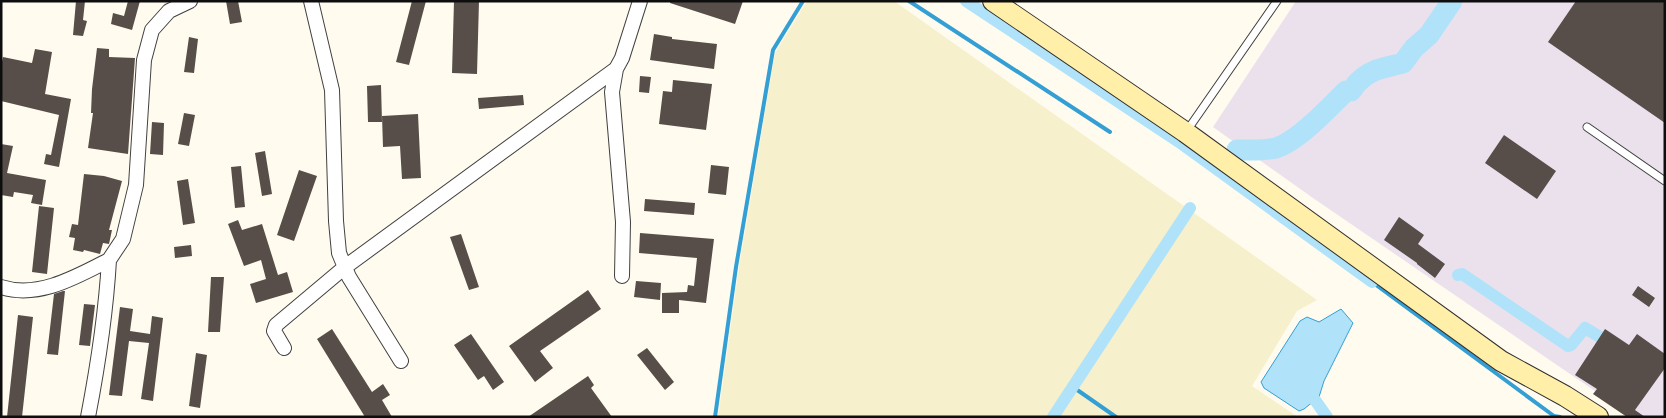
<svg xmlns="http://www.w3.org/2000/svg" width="1666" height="418" viewBox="0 0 1666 418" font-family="Georgia,serif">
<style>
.industrial{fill:#ebe1ed}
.farmland{fill:#f7f0cd}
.water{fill:#b0e3f9;stroke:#339fd4}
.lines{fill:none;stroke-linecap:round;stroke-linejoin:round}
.stream{stroke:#339fd4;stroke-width:4}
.canal{stroke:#b0e3f9;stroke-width:12}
.river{stroke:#b0e3f9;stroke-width:21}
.building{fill:#574e49}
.service-casing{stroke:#414141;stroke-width:9}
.minor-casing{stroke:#414141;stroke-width:16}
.secondary-casing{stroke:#303030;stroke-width:22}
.service{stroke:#fff;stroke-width:7}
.minor{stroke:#fff;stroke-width:14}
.secondary{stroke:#ffefa9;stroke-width:20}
</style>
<rect width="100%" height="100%" fill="#fffbee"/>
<path class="industrial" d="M1296,1H1665V417H1633L1313,198L1213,127Z"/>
<path class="farmland" d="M807,1H894L1317,300L1297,311L1252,386L1298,417H718L739,267L775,53Z"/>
<path class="water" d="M1341,309L1353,323L1324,381L1319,397L1304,409L1299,411L1264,388L1261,382L1300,321L1307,317L1319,322Z"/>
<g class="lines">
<path class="stream" d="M909,1L1110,132
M1372,282L1554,416L1560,417
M1073,387L1116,417
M715,417L736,267L773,50L803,1"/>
<path class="canal" d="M966,1L1179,142L1372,282
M1458,275L1462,274L1568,346L1571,345L1585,328L1600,337
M1315,400L1327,417
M1053,417L1190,208"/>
<path class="river" d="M1237,150C1250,150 1263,151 1276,148C1298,141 1329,108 1346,91H1351C1354,88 1355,85 1358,82C1372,68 1385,68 1403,63L1414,48L1429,35L1452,1"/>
</g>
<path class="building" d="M76,1H85L83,20L87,21L83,36L73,35Z
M128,1H140L132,30L111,24L113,13L124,16Z
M226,1H238L242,22L230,24Z
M412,1H426L409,65L396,62Z
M454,1H479L477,74L452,73Z
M670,1H743L735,24L670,3Z
M1576,1H1665V123L1548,42Z
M654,34L672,37V39L717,44L714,69L650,60Z
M189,37L198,39L194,73L184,72Z
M97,48L109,49V57L135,58L128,154L88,148L93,113H91L92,89Z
M35,49L52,52L45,94L71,99L59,167L44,164L46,154L51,155L59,115L1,101V66L3,57L32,63Z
M640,76L651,77L649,93L639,92Z
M673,80L712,84L706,130L659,124L663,91L672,92Z
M381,85L382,122H368L367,86Z
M523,95L524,105L479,109L478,98Z
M184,113L195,115L189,146L178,144Z
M418,114L421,178L402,179L400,146L383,147L382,116Z
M152,122L164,123L163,155L150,154Z
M1504,135L1556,171L1537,199L1485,163Z
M1,144L13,146L7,173L46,180L42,205L31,203L33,195L14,192L13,197L1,195Z
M265,151L272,194L262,196L255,153Z
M711,165L729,167L726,195L708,193Z
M241,166L245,207L235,208L231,167Z
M299,170L317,176L294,241L277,235Z
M84,174L104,176L122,181L109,230H112L109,244L103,243L100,254L84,250L83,252L73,250L75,238L69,237L72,224L78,225Z
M188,179L195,223L183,225L177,181Z
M645,199L695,203L694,215L644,211Z
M39,206L54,208L47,274L32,272Z
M1399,217L1424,235L1418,244L1445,264L1435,278L1417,264V263L1384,240Z
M238,220L242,230L262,224L278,275L287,272L293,292L256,303L250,284L266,279L261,260L244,266L228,224Z
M640,233L714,239L706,303L679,300V313H662V293L687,292L688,285L694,286L697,258L639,253Z
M461,234L479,287L469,290L450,237Z
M191,245L192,256L175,258L174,247Z
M211,277H224L220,332H208Z
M636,281L661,283L660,300L634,297Z
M1638,286L1655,298L1649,307L1632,295Z
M588,290L601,309L540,351L553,368L535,382L509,346Z
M63,291H65L58,355L47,354L54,294Z
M84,304L95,305L90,346L79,345Z
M120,307L133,309L130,331L150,334L152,316L163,318L153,401L141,399L149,343L129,341L122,396L109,395Z
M18,315L33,317L22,417H7Z
M332,329L372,392L383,384L390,395L382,400L392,417H365L317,339Z
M1605,329L1629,345L1637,334L1665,354V368L1635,410L1645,417H1627L1593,394L1597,389L1575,375Z
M471,334L504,382L493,390L484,376L478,380L454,345Z
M647,348L674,382L665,390L637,355Z
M196,353L207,355L200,408L189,406Z
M588,376L594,385L591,388L612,417H528Z"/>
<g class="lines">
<g class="service-casing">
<path id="service" d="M1587,127L1665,181
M1186,132L1277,1"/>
</g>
<g class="minor-casing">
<path id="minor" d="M311,1L332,90L336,221L339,253L349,277L401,361
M616,69L612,92L623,222L622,276
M109,260L123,239L136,185L144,60L152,30L169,11L190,1
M1,287C38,299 76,277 109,260C106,313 98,365 88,417
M284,348L274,331L276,325L345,267L616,69L622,58L640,1"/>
</g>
<g class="secondary-casing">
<path id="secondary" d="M993,1L1185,132L1501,361L1565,396L1598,417"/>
</g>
<use href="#service" class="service"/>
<use href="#minor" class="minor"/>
<use href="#secondary" class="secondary"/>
</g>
<rect width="1666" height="418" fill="none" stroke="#0e0e0e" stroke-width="5"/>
</svg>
